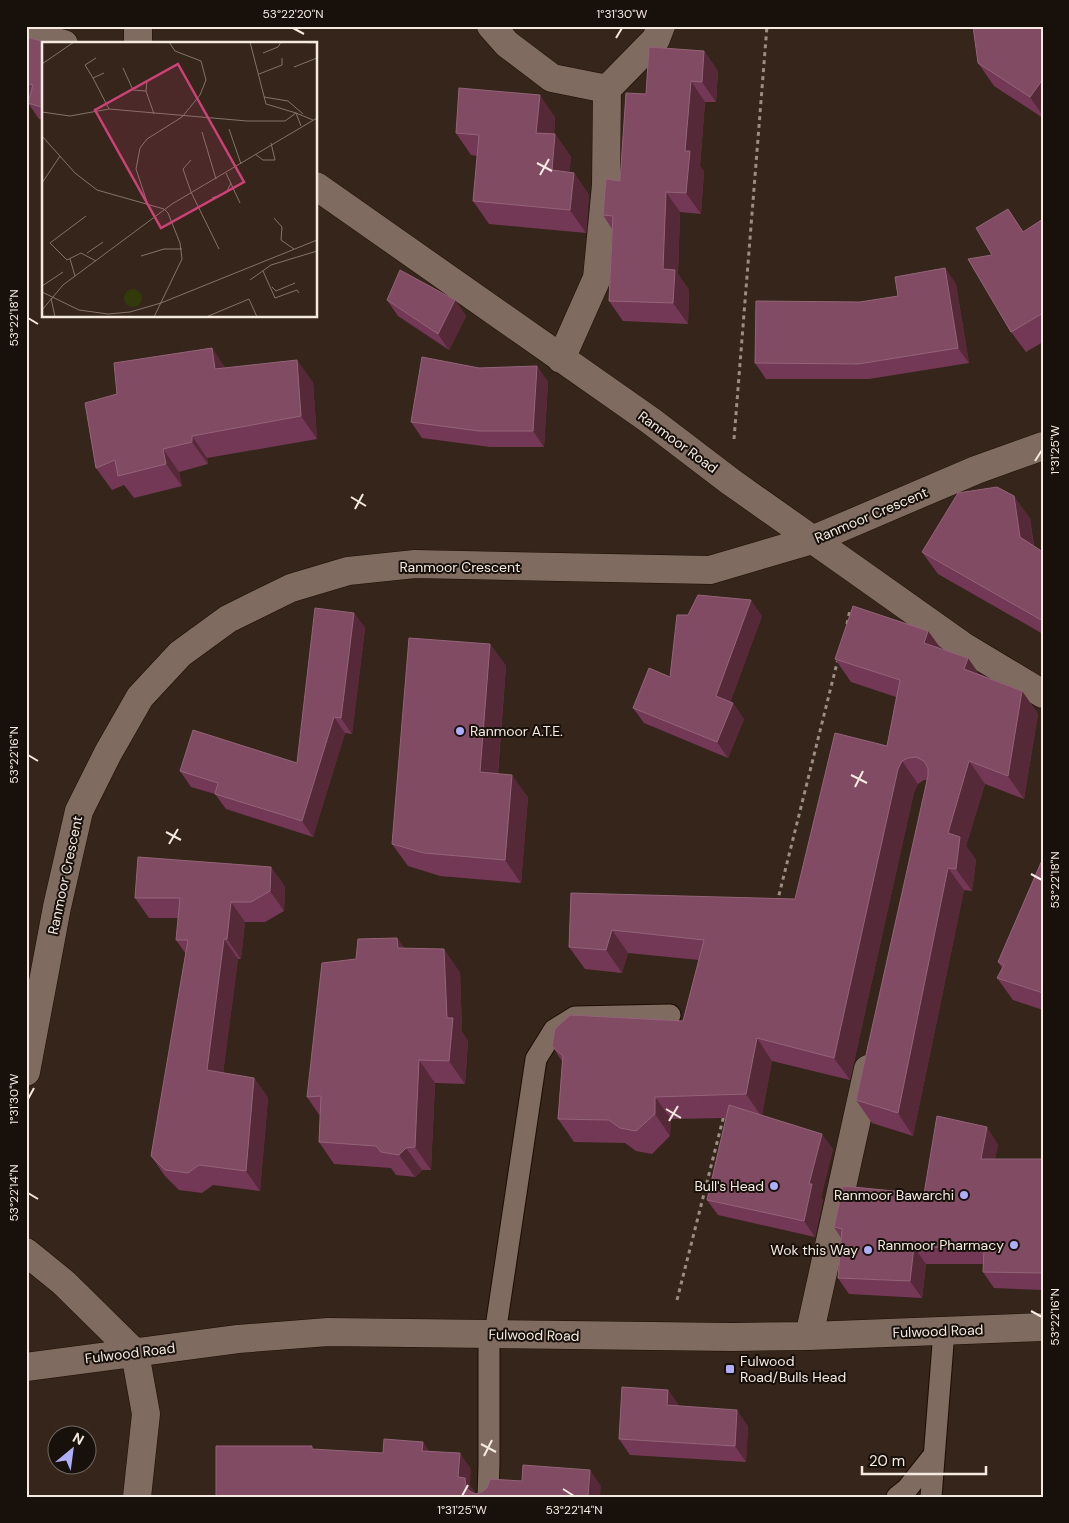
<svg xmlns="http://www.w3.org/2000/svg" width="1069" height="1523" viewBox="0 0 1069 1523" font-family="'DM Sans',sans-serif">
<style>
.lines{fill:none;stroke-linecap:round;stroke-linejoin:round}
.service-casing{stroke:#1d0e05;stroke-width:23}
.minor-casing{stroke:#1d0e05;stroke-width:29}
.tertiary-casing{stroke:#1d0e05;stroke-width:29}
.path{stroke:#9b8d84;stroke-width:3;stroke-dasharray:4 4;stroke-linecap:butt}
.service{stroke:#7f6b5f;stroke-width:21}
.minor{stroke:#7f6b5f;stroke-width:28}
.tertiary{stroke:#7f6b5f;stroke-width:28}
.wall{fill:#733855}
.shaded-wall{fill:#552937}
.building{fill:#814b64;stroke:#936478}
.ticks{fill:none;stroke:#f5eae2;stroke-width:2}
.poi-dot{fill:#aeaefb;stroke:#18100b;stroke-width:2}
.labels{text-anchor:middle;stroke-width:4;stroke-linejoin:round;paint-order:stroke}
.street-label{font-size:14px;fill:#f5eae2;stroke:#18100b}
.poi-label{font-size:14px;fill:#f5eae2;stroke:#18100b;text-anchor:end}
.inset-road{fill:none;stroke:#82746a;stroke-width:1}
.view{fill:#cc4276;fill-opacity:0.15;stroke:#cc4276;stroke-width:2.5}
.inset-edge{fill:none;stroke:#f5eae2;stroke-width:2.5}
.neatline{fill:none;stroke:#f5eae2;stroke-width:2}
.ticks-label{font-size:12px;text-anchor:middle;fill:#f5eae2}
</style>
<rect width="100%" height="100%" fill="#36251a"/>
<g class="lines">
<g class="service-casing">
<path id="service" d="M495,1334L536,1059L554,1030L575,1017L670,1015
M488,1497L489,1464V1334
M897,1497L907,1489L934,1455
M931,1497L944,1331"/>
</g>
<g class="minor-casing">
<path id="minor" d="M491,26L507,44L552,78L607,89
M26,34L64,44
M138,44V26
M316,186L651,421L731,482L860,573L963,646L1043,694
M561,359L597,278L606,185L607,89L656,39L661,26
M26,1072L57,907L79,811L108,753L140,697L180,654L228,619L291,588L348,571L415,564L710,570L812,540L976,470L1043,446
M809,1336L868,1069"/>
</g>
<g class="tertiary-casing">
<path id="tertiary" d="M26,1252L64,1283L135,1353L146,1414L137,1497
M26,1367L238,1339L328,1332L732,1337L809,1336L1043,1327"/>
</g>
<path class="path" d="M734,439L767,26
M847,624L850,610
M777,903L838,659
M677,1300L724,1115"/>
<use href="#service" class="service"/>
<use href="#minor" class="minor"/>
<use href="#tertiary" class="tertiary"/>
</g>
<path class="wall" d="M1043,26V118L994,86L978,63Z
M26,37L44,44V120L39,119L28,103L30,97L26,96Z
M704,51L718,71L716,102H705L700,166L704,171L701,214L680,212L678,274L689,290L688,324L623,321L609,301L612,229L603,215L620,181L646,94Z
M555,117L554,134H555L571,157L569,172L574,173L589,195L586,233L489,224L473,201L477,156L471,155L456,133Z
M1043,219V342L1026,352L1011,332L992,255L1024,232Z
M945,268L956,284L969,363L869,379H766L755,363L860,302L898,296Z
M387,300H455L466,316L449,350L398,316Z
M212,348L225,368L313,382L317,439L207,458L208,464L179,472L182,486L134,498L124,485L112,490L96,468L117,394Z
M537,366L548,382L544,447H490L422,438L411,422L479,368Z
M1030,518L1034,546L1043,552V634L938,574L922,552Z
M354,613L365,628L352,734L345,733L313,837L226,809L215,794L191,787L180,771L297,763Z
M762,616L730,702L733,703L744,719L728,758L644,723L633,708L670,677Z
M928,631L941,649L979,674L1022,691L1038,714L1024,799L985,784L966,846L976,860L972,891L964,890L913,1136L872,1123L856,1100L927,780H924L918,784L914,792L850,1080L772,1061L762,1115L833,1149L821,1197L823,1200L815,1237L718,1215L707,1200L726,1118L671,1119L670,1136L652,1154L636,1151L625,1143L574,1142L558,1119L562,1061L552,1046L683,1021L699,960L628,953L622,973L585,969L569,947L571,893L795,899L887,746L896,697L851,682L835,659Z
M490,644L506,666L498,774L528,797L521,883L440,876L408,866L392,844Z
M1043,858V1010L1013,1000L997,978L1002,968L998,962Z
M271,867L285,887L284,911L265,922H245L241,959H238L223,1073L254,1078L268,1098L260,1191L213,1185L202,1193L179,1190L165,1176L151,1156L186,954L176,940L178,918H149L135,898Z
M397,938L405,949L460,972L462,1032L468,1041L465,1084L435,1083L431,1170H422L415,1177L396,1175L391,1168L334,1164L319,1142L320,1116L307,1097L356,959Z
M998,1144L995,1159H1043V1290L994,1288L983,1272V1264H926L922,1298L849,1294L838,1278L841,1238L834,1227L924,1194Z
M668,1390L679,1406L748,1426L746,1462L630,1455L619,1439Z"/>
<path class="shaded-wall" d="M704,51L718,71L716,102L702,82Z
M1043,79V116L1030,97Z
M691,81L705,102L700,166L704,171L701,214L686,193L685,151Z
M540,95L555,117L552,155L536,133Z
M555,134L571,157L568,193L552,170Z
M574,173L589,195L586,233L570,210Z
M666,192L680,212L678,274L689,290L688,324L673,303L663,269Z
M1008,209L1022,229L1037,253L1023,232Z
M945,268L956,284L969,363L958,348Z
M455,300L466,316L449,350L438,334Z
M212,348L227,370L215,369Z
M297,360L313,382L317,439L301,416Z
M537,366L548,382L544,447L533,431Z
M192,436L207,458L208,464L192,442Z
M163,449L179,472L182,486L166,464Z
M1014,496L1030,518L1035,559L1020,537Z
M751,600L762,616L727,712L716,696Z
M354,613L365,628L352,734L341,718Z
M928,631L944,653L924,643Z
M490,644L506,666L496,795L480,772Z
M968,658L984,681L964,669Z
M1022,691L1038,714L1024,799L1008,776Z
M733,703L744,719L728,758L717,742Z
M334,717L345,733L313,837L302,821Z
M902,761L918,784L914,792L850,1080L834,1058L898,769Z
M969,761L985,784L966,846L976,860L972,891L956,869L948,833Z
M512,775L528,797L521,883L505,860Z
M271,867L285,887L284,911L270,891Z
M948,868L964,890L913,1136L898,1113Z
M231,902L245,922L241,959L227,939Z
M612,930L628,953L622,973L606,950Z
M397,938L413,960L398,948Z
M224,939L238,959L221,1090L207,1070Z
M444,949L460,972L462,1032L468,1041L465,1084L449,1061L447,1018Z
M757,1038L772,1061L762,1117L746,1094Z
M419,1060L435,1083L431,1170L415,1147Z
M254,1078L268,1098L260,1191L246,1171Z
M655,1097L671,1119L670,1136L655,1114Z
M987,1127L998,1144L992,1175L981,1159Z
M822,1134L833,1149L821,1197L823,1200L815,1237L804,1221L809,1184Z
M406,1148L422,1170L415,1177L399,1155Z
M914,1247L926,1264L922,1298L910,1281Z
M668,1390L679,1405L678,1421L667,1405Z
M737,1410L748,1426L746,1462L735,1446Z
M423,1442L434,1457L422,1451Z
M460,1453L471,1469L470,1485L476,1493L473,1497L458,1477Z
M590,1470L601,1486L600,1497H588Z"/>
<path class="building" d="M973,26H1043V79L1030,97L978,63Z
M26,37L49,43L60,44H44V108L28,103L33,85L26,83Z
M649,47L704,51L702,82L691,81L685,151H690L686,193L666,192L663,269L675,270L673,303L609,301L613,216L603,215L606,179L620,181L626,93L646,94Z
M459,88L540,95L536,133L555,134L552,170L574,173L570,210L473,201L479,135L456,133Z
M1008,209L1023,232L1043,219V313L1011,332L968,259L992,255L976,228Z
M945,268L958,348L858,364L755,363L756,301L860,302L898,296L895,277Z
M400,270L455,300L438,334L387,300Z
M212,348L215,369L297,360L301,416L192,436V442L163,449L166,464L118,476L115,460L96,468L85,403L117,394L114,363Z
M422,357L479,368L537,366L533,431H479L411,422Z
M997,487L1014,496L1020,537L1043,552V621L922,552L958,493Z
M698,595L751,600L716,696L733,703L717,742L633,708L649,668L670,677L677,615H688Z
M853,606L928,631L924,643L968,658L964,669L1022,691L1008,776L969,761L948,833L960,837L956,869L948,868L898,1113L856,1100L928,776V768L924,761L916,757L908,758L902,761L898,769L834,1058L757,1038L746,1094L655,1097V1114L636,1131L620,1128L609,1120L558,1119L563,1056L552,1046L555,1029L570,1015L683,1021L704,940L612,930L606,950L569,947L571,893L795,899L835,733L887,746L900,680L835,659Z
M315,608L354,613L341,718L334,717L302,821L215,794L218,783L180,771L193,730L297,763Z
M409,638L490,644L480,772L512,775L505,860L424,853L392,844Z
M138,857L271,867L270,891L251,902H231L227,939H224L207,1070L254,1078L246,1171L199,1165L188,1173L165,1170L151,1156L188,940H176L180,898H135Z
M1043,858V993L997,978L1004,965L998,962Z
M397,938L398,948L444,949L447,1018H453L449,1061L419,1060L415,1147L406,1148L399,1155L381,1152L376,1146L319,1142L321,1096L307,1097L322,963L356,959L358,939Z
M729,1105L822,1134L809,1184H812L804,1221L707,1200Z
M937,1116L987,1127L981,1159H1043V1273L983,1272L984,1248L914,1247L910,1281L838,1278L842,1229L834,1227L843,1186L924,1194Z
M622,1387L668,1390L667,1405L737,1410L735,1446L619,1439Z
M384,1439L423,1442L422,1451L460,1453L458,1477L465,1478L466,1488L471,1492L476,1494L482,1492L487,1488L490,1479L522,1481L523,1465L590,1470L588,1497H216V1446H312V1449L383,1453Z"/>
<path class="ticks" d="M293,28L304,34M616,38L622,28M537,163L552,171M540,175L549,159M28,318L38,324M1035,461L1042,450M351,497L366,506M355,509L363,494M28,755L38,761M851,775L867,783M855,787L863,771M166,832L181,840M169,844L178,829M1031,874L1042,880M28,1099L34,1088M666,1109L681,1118M669,1121L678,1106M28,1193L38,1199M1031,1311L1042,1317M481,1444L496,1452M484,1456L492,1440M563,1489L574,1496M462,1496L468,1485"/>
<g class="poi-dot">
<circle cx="460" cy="731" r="5"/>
<circle cx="774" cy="1186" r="5"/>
<circle cx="964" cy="1195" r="5"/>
<circle cx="1014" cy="1245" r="5"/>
<circle cx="868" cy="1250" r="5"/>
<rect x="725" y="1364" width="10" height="10" rx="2.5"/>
</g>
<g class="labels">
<g class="street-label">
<text transform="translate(678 442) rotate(36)" y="5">Ranmoor Road</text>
<text transform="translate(871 515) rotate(-23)" y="5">Ranmoor Crescent</text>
<text x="460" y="572">Ranmoor Crescent</text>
<text transform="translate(65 875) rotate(-78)" y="5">Ranmoor Crescent</text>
<text transform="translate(938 1331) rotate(-2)" y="5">Fulwood Road</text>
<text transform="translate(534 1335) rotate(1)" y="5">Fulwood Road</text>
<text transform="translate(130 1353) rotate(-7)" y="5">Fulwood Road</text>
</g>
<g class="poi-label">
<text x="470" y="736" text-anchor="start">Ranmoor A.T.E.</text>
<text x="764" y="1191">Bull's Head</text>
<text x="954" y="1200">Ranmoor Bawarchi</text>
<text x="1004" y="1250">Ranmoor Pharmacy</text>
<text x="858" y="1255">Wok this Way</text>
<text x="740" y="1366" text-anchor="start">Fulwood<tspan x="740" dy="16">Road/Bulls Head</tspan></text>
</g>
</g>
<g transform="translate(42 42)">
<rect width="275" height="275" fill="#36251a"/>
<path d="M82 256a9 9 0 1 1 18 0a9 9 0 1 1-18 0Z" fill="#333a0a"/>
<path class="inset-road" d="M208,0L224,62L254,71M251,0L275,1M221,11L236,5L239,0M54,16L43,23L51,36L62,31M0,22L32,0M252,25L275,16M81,26L91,48L104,49M217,32L240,23V16M51,36L67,67M105,38L104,49L112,72M222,55L246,59L261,72M0,70L28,74L67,67L205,79H243L254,71M259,84L254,71L271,78M187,87L199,122M160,90L174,137M0,94L33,131L55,148L122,167L126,171L138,201L140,217L112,275M213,112L221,118H233L229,101M149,118L141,127L149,150M184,131L198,161M0,141L18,114M149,150L177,207M170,156L184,151L189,141M106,163L94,127L98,106L105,97L140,75L158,53L164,38L159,19L133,9L127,0M44,174L8,201L25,218L39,211L54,219M232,176L240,185L239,198L252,207M45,211L61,200M99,214L122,207H140M28,217L33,234M221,229L233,256L255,248L257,251M208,238L229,223L275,209M0,244L21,230M230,245L234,249L253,241M0,250L37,268L66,272L88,270L119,261L275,198M9,256L13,275M0,268L21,243L130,162L275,76M164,275L207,257L215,275"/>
<path class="view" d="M136,22L202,140L119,186L53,68Z"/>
<rect width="275" height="275" class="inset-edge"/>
</g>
<rect width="1069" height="1523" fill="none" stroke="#18100b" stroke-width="55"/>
<g transform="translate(72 1450) rotate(29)"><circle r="24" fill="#18100b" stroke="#706761"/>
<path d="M0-4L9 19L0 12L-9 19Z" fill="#aeaefb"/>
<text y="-8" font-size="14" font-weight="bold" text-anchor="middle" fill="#f5eae2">N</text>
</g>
<path d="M862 1466v8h124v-8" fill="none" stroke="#f5eae2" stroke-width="2.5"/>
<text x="869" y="1466" font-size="15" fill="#f5eae2" stroke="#18100b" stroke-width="4" paint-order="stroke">20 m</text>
<rect x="28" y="28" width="1014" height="1468" class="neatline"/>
<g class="ticks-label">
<text x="293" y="18">53°22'20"N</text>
<text x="622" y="18">1°31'30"W</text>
<text transform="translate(14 318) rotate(-90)" y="4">53°22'18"N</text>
<text transform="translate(1055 450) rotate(-90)" y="4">1°31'25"W</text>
<text transform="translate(14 755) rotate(-90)" y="4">53°22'16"N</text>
<text transform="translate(1055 880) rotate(-90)" y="4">53°22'18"N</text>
<text transform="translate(14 1099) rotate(-90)" y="4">1°31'30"W</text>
<text transform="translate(14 1193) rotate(-90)" y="4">53°22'14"N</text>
<text transform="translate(1055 1317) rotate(-90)" y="4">53°22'16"N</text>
<text x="462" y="1514">1°31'25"W</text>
<text x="574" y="1514">53°22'14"N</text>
</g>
</svg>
